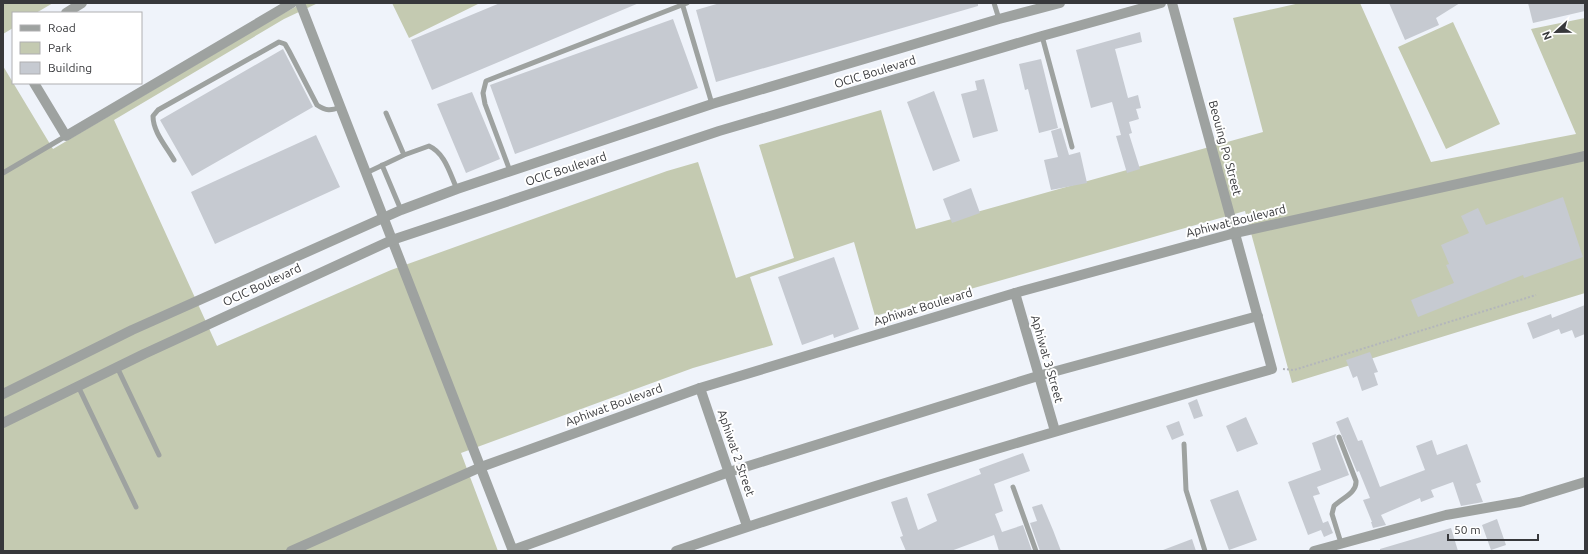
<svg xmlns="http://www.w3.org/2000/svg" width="1588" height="554" viewBox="0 0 1588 554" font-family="Ubuntu,sans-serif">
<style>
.green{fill:#c4cab1}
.building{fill:#c6cad1}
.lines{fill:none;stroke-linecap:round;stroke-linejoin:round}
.path{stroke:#b3b6bb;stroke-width:2;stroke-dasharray:2 2;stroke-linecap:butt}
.service{stroke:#9ea2a0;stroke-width:5}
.minor{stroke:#9ea2a0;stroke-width:10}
.tertiary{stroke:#9ea2a0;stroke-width:10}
.labels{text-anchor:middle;stroke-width:4;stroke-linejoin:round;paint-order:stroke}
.street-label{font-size:12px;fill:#37383b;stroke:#fff}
</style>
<rect width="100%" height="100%" fill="#eff3fa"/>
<path class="green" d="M3,3H53L36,13H13V28L3,34Z
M303,3H318L284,19L114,120L217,346L391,270L667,171L698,162L736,278L794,258L759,145L881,110L916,229L1263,132L1233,18L1300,3H1360L1431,162L1576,134L1531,29L1585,18V293L1292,383L1245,211L875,316L854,242L750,277L773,345L693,368L461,453L498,551H3V66L53,149L282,14Z
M392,3H480L409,38Z
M1453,22L1500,124L1446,149L1398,47Z"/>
<path class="building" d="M500,3H639L432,90L411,40Z
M720,3H978V6L716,82L696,10Z
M1389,3H1460L1436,18L1439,25L1405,40Z
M1528,3H1585V11L1533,23Z
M673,19L698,88L515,154L490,85Z
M1140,32L1142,42L1115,49L1128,98L1138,95L1141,108L1136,109L1139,119L1129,122L1132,133L1129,134L1140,169L1127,173L1116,136L1121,135L1112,102L1091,108L1076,50Z
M283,49L313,107L192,176L160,120Z
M1041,59L1058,128L1039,133L1028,89L1025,90L1019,64Z
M984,79L998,131L973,138L961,94L977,90L975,81Z
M934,91L960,161L933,171L907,102Z
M472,92L500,159L466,173L437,104Z
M1061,128L1069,155L1080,152L1087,183L1051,190L1044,160L1058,157L1051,131Z
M316,135L340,187L215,244L191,192Z
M971,188L980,213L952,223L943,199Z
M1563,197L1583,257L1524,278L1523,275L1418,317L1411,300L1454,283L1446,265L1449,264L1441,245L1469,233L1461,216L1478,208L1486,225Z
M834,257L859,329L834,338L833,334L802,345L778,277Z
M1585,305V334L1575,338L1572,330L1561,334L1559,329L1533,339L1527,323L1551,314L1552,318Z
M1370,352L1378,372L1374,373L1378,385L1362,391L1357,376L1353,378L1346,360Z
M1197,399L1203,416L1194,419L1188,403Z
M1246,417L1258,444L1237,452L1226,426Z
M1348,417L1358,441L1362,440L1380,487L1425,470L1416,446L1432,440L1437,455L1467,444L1481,482L1476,484L1483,502L1461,506L1453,482L1431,490L1434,497L1421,502L1420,498L1381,515L1386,525L1373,528L1371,522H1372L1363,500L1370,498L1359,471L1357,472L1336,422Z
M1179,421L1184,435L1172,440L1166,426Z
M1336,434L1335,438L1349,475L1317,487L1320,494L1313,496L1323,523L1328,521L1333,533L1324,537L1321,530L1308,535L1288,482L1321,470L1312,443Z
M1023,453L1030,471L994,484L1003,511L995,514L1002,532L1023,525L1032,551H999L994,535L951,551H906L900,537L903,536L891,502L907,497L918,530L937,521L927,494L981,474L979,469Z
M1238,490L1257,540L1229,550L1210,500Z
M1042,504L1053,530L1061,551H1040L1030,523L1037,521L1032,507Z
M1497,519L1506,545L1491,550L1482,525Z
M1451,528L1458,551H1380V549Z
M1192,539L1196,551H1163V550Z"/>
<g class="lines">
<path class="path" d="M1283,369L1294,370L1536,295"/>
<path class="service" d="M682,3L712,104
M994,3L999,19
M1042,36L1072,147
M404,155L429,146C445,153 450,174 457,189
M174,160C166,146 153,132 153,116L158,110L279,42L285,44L289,51L317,105C326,111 331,111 340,107
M382,165L401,210
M510,171L485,104L483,93L486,81L687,3
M3,173L66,136
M366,173L404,155L386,113
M117,367L159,455
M78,386L136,507
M1339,437L1356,481C1357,493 1342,498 1334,506L1332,514L1341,543
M1184,444L1186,490L1205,551
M1013,487L1036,551"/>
<path class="minor" d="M300,3L513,551
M66,13L82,3
M34,83L66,136L292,3
M1015,293L1055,431
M700,388L747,526
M513,550L729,472L1038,376L1258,316
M676,551C872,484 1072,426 1272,369L1172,3
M1314,551L1446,515L1520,502L1585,482"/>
<path class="tertiary" d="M3,394L132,330L401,210L457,189L712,104L999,19L1060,3
M3,423L144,354L392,240L719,131L1042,36L1161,3
M291,551L481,467L700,388L1015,293L1235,233L1585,156"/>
</g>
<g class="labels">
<g class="street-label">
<text transform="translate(875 72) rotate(-17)" y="4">OCIC Boulevard</text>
<text transform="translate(1225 148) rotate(75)" y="4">Beouing Po Street</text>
<text transform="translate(566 169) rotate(-18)" y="4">OCIC Boulevard</text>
<text transform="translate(1236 221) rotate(-14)" y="4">Aphiwat Boulevard</text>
<text transform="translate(262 285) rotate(-25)" y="4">OCIC Boulevard</text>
<text transform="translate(923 307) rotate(-17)" y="4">Aphiwat Boulevard</text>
<text transform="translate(1047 359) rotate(74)" y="4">Aphiwat 3 Street</text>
<text transform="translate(614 405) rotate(-20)" y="4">Aphiwat Boulevard</text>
<text transform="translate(736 453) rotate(71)" y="4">Aphiwat 2 Street</text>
</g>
</g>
<rect width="1588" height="554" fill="none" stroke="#37383b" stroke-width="8"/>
<rect x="12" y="12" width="130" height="72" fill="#ffffff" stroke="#afafb1"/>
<rect x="20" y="25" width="20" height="6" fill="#9ea2a0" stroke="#afafb1"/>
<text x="48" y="32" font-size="12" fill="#37383b">Road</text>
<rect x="20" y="42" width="20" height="12" fill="#c4cab1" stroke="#afafb1"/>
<text x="48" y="52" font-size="12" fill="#37383b">Park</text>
<rect x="20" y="62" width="20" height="12" fill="#c6cad1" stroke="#afafb1"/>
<text x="48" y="72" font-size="12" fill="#37383b">Building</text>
<g transform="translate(1556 32) rotate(248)" stroke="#ffffff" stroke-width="3" paint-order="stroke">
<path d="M0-3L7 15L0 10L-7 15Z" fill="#37383b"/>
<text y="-6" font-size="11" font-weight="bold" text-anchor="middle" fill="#37383b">N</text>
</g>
<path d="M1448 534v6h90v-6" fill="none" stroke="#37383b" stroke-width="2"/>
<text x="1454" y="534" font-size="12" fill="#37383b" stroke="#ffffff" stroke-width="3" paint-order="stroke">50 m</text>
</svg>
